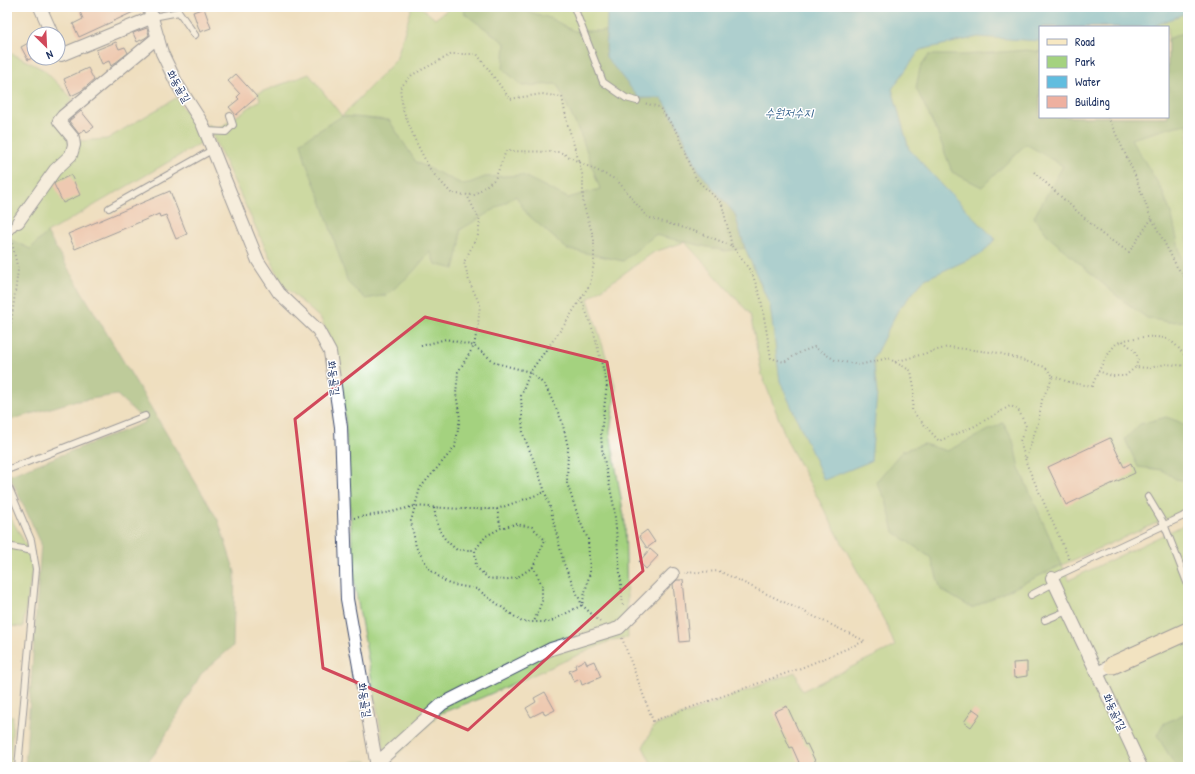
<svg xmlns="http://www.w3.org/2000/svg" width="1195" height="774" viewBox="0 0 1195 774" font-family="'Patrick Hand','Poor Story',sans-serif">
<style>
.green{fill:#a4d27f;stroke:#60806e;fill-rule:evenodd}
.forest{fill:#83b46e;stroke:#4f7266}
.water{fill:#61bddf;stroke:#3e769e}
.building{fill:#eeb0a0}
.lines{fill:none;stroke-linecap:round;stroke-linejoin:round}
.lane-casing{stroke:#3b496d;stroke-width:8}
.street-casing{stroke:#3b496d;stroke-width:14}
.secondary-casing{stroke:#3b496d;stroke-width:19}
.path{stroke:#3b496d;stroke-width:2;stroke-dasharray:1 3;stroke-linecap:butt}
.lane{stroke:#fff;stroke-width:6}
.street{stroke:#fff;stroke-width:12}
.secondary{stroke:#f7e8c3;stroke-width:17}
.marked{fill:none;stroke:#d1495b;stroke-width:3;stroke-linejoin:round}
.labels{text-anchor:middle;stroke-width:3;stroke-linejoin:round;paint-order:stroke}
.street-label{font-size:11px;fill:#1b2f5e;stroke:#fff}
.water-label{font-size:12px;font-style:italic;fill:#34618b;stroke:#fff}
</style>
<rect width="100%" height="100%" fill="#fff"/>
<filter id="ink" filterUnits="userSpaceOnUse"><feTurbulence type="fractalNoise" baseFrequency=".025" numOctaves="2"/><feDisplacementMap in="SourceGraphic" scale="8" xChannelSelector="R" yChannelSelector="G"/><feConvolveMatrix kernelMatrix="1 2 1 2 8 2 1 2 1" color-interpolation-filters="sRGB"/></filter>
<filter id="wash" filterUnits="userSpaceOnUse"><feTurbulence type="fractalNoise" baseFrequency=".012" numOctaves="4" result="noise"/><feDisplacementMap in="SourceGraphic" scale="16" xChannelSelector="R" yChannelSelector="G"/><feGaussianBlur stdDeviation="0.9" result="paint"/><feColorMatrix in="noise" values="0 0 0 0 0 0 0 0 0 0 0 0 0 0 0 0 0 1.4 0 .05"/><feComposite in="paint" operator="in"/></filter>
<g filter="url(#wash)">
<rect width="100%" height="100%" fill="#efdfbf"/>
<path class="green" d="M412,7H421L435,19L451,7H1188V508L1168,518L1062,565L1069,580L1188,523V767H653L643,747L654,726L795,672L802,691L895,646L886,624L788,443L762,375L750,314L685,242L654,252L588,299L616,388L610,432L625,523L628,638L612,640L481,698L441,713L387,764L354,581L345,418L335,349L321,319L283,285L207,124L218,129L260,100L258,93L309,74L342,116L396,60ZM1040,27H1168V117H1040Z
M7,51L44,70L73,99L55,121L78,141L107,139L176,98L191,119L201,143L47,233L30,249L7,238Z
M8,513L34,559L23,627L7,626Z
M7,716H13L10,767H7Z
M356,761H367L369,767H336Z"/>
<path class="forest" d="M463,7H513L550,18L574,31H607L606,57L662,98L678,125L699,171L735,214L745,248L725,251L655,235L623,261L567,249L527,214L516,196L460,230V244L454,269L435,264L430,252L412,273L387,295L366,299L348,283L321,200L306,163L301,142L342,116L389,120L416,162L464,185L485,177L522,175L568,198L600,189L582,138L557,84L522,86L503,69L505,43L465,14Z
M1188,31V124L1176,126L1131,139L1162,190L1172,216L1181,257L1188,265V321L1168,322L1147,318L1117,296L1049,237L1034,217L1063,166L1026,144L982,187L952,172L938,134L916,88L920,68L929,55H964L1027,50L1040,52V117H1168V39Z
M47,233L218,520L235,572L233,646L201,674L156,752L144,767H25L41,543L10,476L7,514V473L10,475L146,422L117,395L71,402L7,421V238L30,249Z
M1166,417C1174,420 1184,422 1188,430V479L1186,481L1176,479L1162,470L1138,467L1125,439L1140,424Z
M1003,423L1013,440L1019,468L1062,565L972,608L941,590L931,558L894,532L886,500L876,482L902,451L924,444L947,451Z
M1188,712V767H1176L1157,735L1163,724Z"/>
<path class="water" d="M614,7H1188V12L1151,27H1040V41L978,37L920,50L892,89L909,149L942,185L995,239L983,253L925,279L898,310L873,359L877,393L871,461L824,480L780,381L770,306L745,248L735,214L699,171L678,125L662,98H639L606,57L607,15Z"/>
<g id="blocks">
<path class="building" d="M78,7H142V8L79,37L73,24L83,19Z
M204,8L211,28L200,32L193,12Z
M147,28L149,35L145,38L137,42L133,33Z
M34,40V57L28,60L21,47Z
M116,42L119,49L125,47L128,53L111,66L109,61L102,64L96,50Z
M88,68L94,80L81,91L71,96L64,79Z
M236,74L257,97L236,115L229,107L239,99L237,97L240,94L228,81Z
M81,111L94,127L87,132L85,129L79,134L69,121Z
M71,175L80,195L63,203L54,184L56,182Z
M170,191L187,234L176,239L166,215L160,217L159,214L75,249L68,234Z
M1110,438L1124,467L1131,463L1135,473L1066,505L1048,467Z
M647,530L655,542L647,548L639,536Z
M650,549L658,556L646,569L639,562Z
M677,580H683L689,641L679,642L673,584Z
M585,660L587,664L594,661L601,677L582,685L580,679L574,682L569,671L576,668L575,665Z
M1027,662V676L1014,678L1013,663Z
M545,692L555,710L545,715L543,711L531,717L526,708L536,702L534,698Z
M787,706L805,745L807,744L818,767H801L792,747L790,748L774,712Z
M973,709L980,714L971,727L964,722Z"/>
</g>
</g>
<g filter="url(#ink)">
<use href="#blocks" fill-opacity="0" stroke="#3b496d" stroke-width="1"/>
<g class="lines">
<g class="lane-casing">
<path id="lane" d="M574,7L603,82L626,98L637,101
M153,17L179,12L195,35
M205,131L226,132L233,125L230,116
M109,208L212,150
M7,230L10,231L18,222
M7,470L145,416
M7,483L31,540L36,569L18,767
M1148,497L1164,524L1188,585
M7,546L33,551
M1052,578L1188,514
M1031,595L1054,583
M1045,620L1067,611"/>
</g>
<g class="street-casing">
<path id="street" d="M40,7L52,34
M149,7L162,53L177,84L202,123L258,261L279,293L318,330L330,352L341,427L347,599L377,767
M58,49L61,55L153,17
M18,222L55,170L71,155L74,145L73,138L59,121L63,116L158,37
M1052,578L1097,673
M1113,665L1097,673L1141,767
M376,764L442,704L551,649L619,628L673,574"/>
</g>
<g class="secondary-casing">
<path id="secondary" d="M1113,665L1188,631"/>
</g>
<path class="path" d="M1108,117L1134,173L1149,213L1177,267L1188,281
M1034,172L1103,235L1129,252L1152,218
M732,246L752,273L761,299L771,358L784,362L801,352L814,347L835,360L859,365L888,358L911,371L914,387L912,411L939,441L975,426L1010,406L1018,409L1026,426L1020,441L1027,465L1070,561
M581,298L594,333L607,384L601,434L602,449L614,507L623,607
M1123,341L1135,351L1138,358L1136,367
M421,346L446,339L474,346L496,363L530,372L545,385L562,421L568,447L567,483L579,519L588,539L590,572L582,605L550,622H522L477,589L449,584L430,570L416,547L411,521L420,488L455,447L460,418L456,394L458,372L474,346L478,325L480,305L469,281L464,262L478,235L480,221L467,195
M7,355L18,270L11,238
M895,362L948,347L999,353L1045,367L1053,376L1042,400L1038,423L1026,458
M1098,371L1112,376H1125L1136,367L1150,368L1165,364L1188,366
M1053,376L1071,383L1092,386C1098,372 1105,357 1115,345C1123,337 1159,334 1169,340C1177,345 1182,352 1188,360
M434,508C438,530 439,535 457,550H475
M497,509L501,528
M354,518L391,512L415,506L460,509H497L545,492
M533,567L516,578L502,580L488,578L476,567L475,550L486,536L501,528L516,524L532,527L545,540L533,567L542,585V601L534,622
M600,622L582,605L564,564L550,507L538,471L523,434L521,396L530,372L565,324L590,284L594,263V239L583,203V177L579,162L560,152L506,151L495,179L474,195L452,194L431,171L416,142L403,110L400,88L412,75L452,54H477L510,99L542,94L562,97L567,122L579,162L617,180L647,217L700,233L732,246L722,204L696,179L678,133L659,107L644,103
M622,638L653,721L801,668L865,641L719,571L684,573"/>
<use href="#lane" class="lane"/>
<use href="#street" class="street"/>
<use href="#secondary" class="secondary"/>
</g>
</g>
<path d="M0 0H1195V774H0ZM425,317L607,362L643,571L468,730L323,668L295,419Z" fill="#efdfbf" fill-opacity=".55" fill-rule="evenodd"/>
<path class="marked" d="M425,317L607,362L643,571L468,730L323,668L295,419Z"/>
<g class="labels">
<g class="street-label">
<text transform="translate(179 86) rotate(60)" y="4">화동골길</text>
<text transform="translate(334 378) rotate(83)" y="4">화동골길</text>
<text transform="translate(365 700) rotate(81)" y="4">화동골길</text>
<text transform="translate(1115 712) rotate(65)" y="4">화동골1길</text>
</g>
<g class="water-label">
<text x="789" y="117">수원저수지</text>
</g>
</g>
<rect width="1195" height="774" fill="none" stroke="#fff" stroke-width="24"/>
<rect x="1039" y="26" width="130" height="92" fill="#ffffff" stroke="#a4acbf"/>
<rect x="1047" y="39" width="20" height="6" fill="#f7e8c3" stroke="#a4acbf"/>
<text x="1075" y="46" font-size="12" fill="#1b2f5e">Road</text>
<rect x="1047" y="56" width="20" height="12" fill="#a4d27f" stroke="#a4acbf"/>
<text x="1075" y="66" font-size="12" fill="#1b2f5e">Park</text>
<rect x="1047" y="76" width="20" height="12" fill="#61bddf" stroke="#a4acbf"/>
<text x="1075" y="86" font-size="12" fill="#1b2f5e">Water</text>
<rect x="1047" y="96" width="20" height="12" fill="#eeb0a0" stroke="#a4acbf"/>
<text x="1075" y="106" font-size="12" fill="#1b2f5e">Building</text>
<g transform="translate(46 46) rotate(156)"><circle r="19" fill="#ffffff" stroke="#a4acbf"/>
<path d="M0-3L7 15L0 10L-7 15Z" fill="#d1495b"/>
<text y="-6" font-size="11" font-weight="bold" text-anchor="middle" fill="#1b2f5e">N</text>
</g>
</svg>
